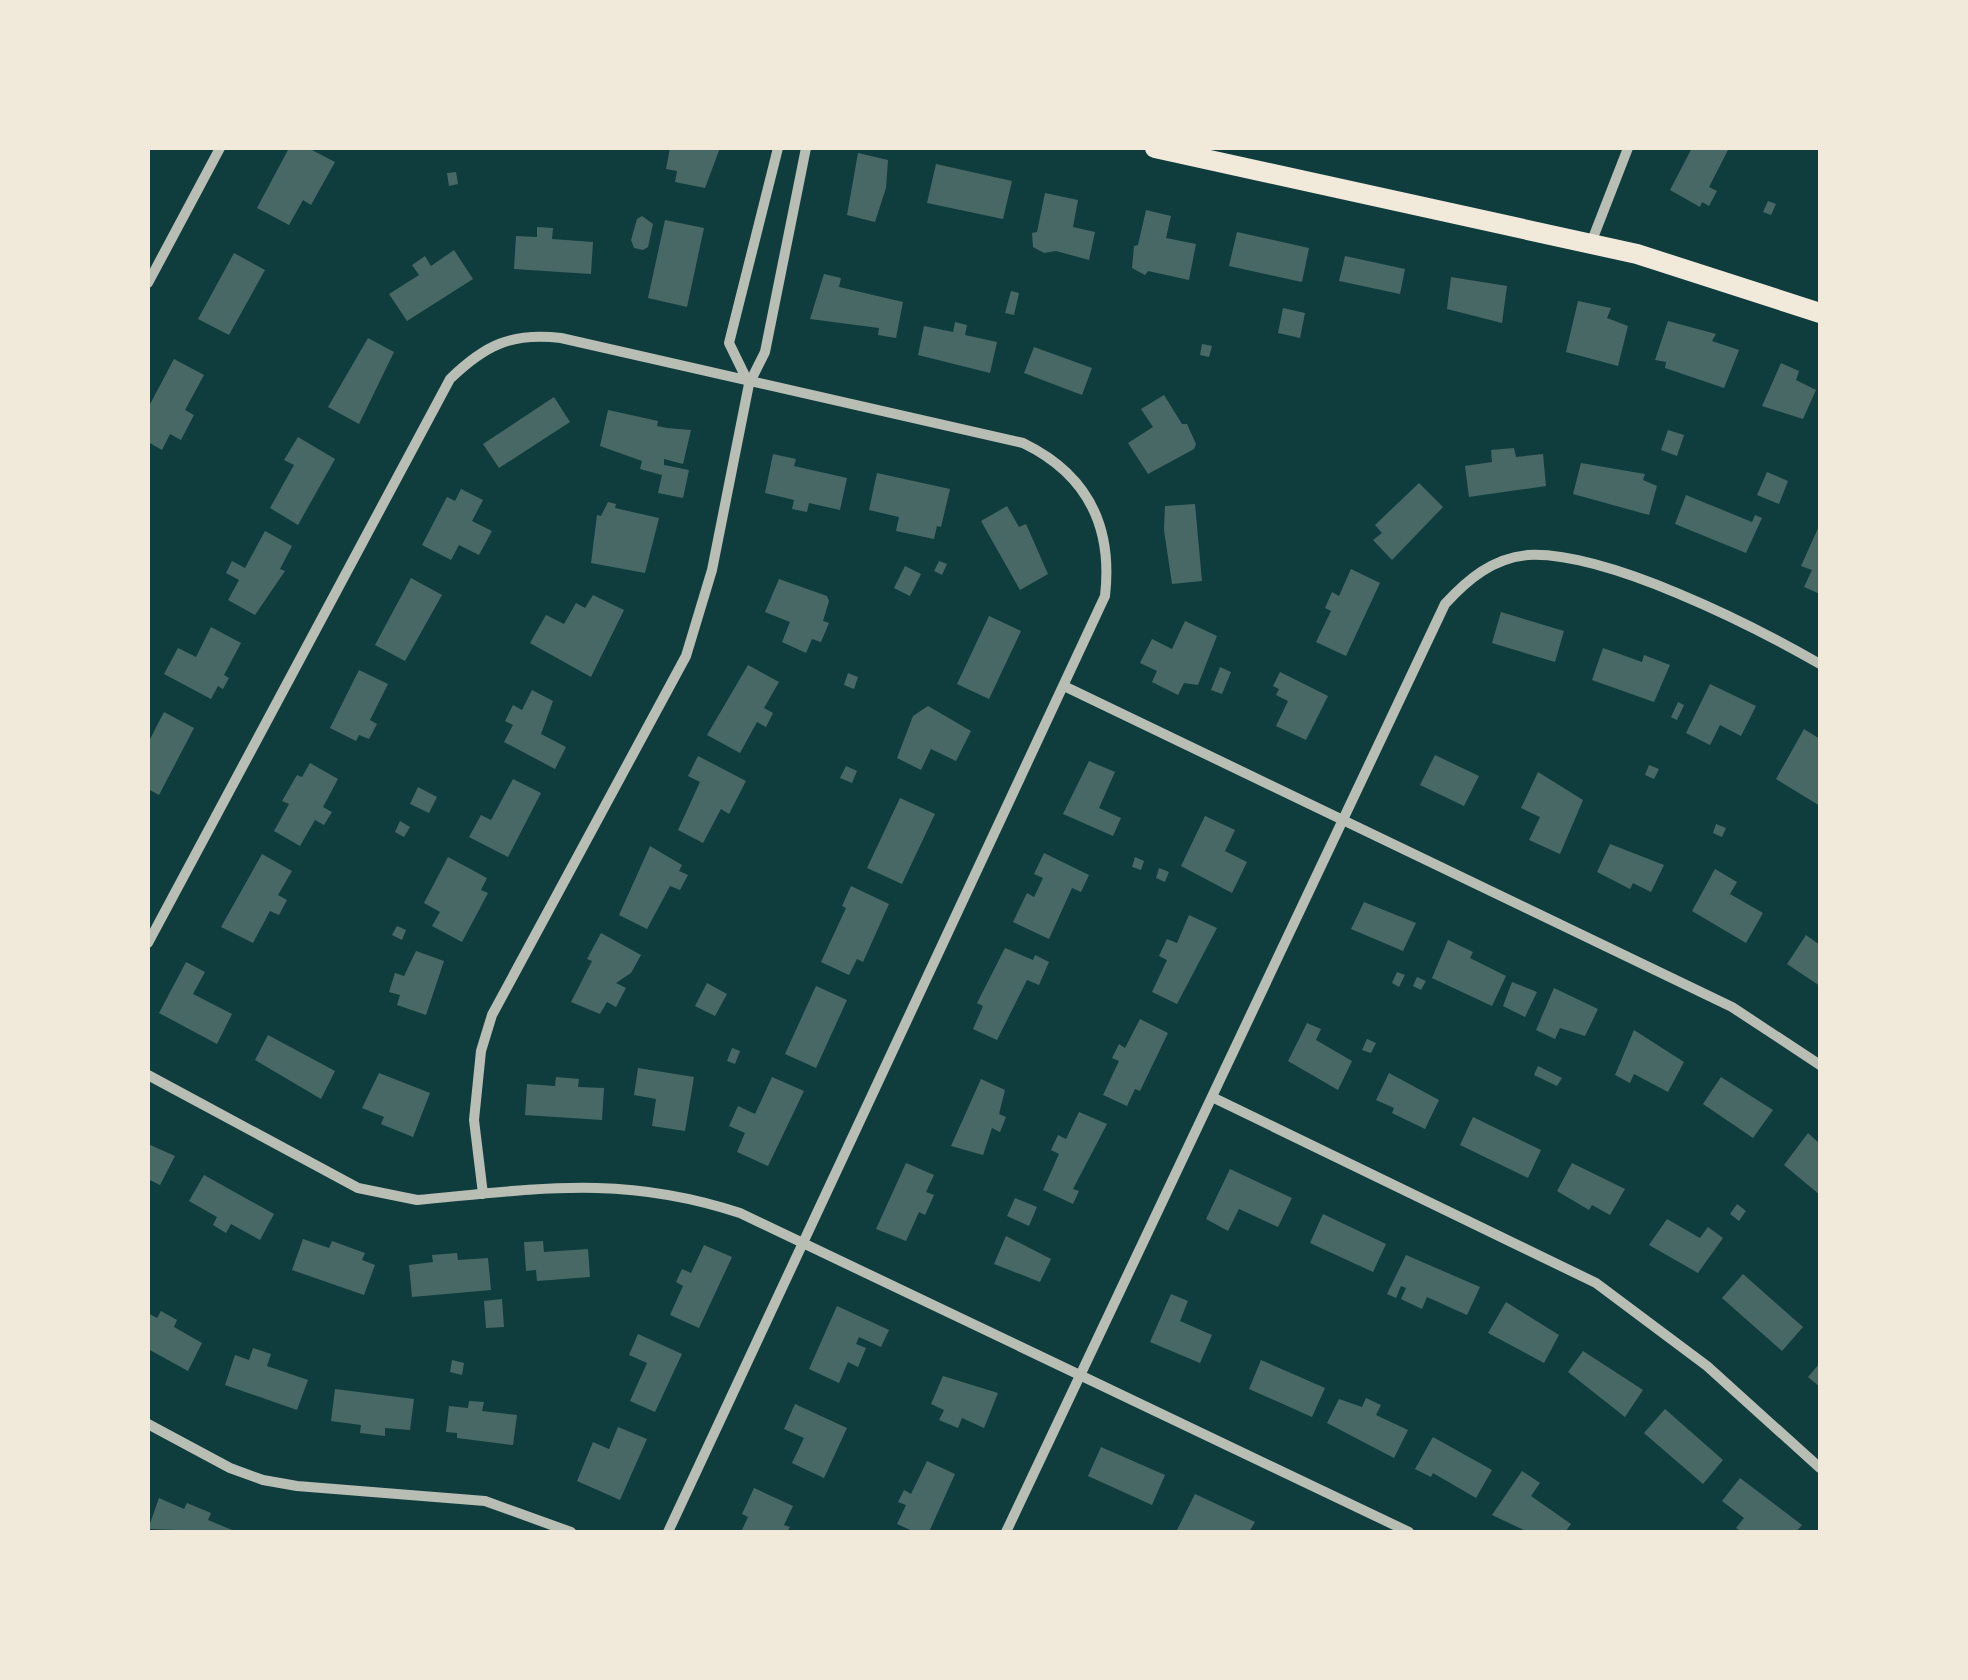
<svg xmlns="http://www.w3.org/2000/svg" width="1968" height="1680" viewBox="0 0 1968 1680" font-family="Helvetica,sans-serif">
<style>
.building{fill:#486865}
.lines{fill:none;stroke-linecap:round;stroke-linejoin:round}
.minor{stroke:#b8beb3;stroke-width:10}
.secondary{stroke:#f1e9da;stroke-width:20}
</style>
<rect width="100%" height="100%" fill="#0f3d3e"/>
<path class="building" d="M289,148H308L335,162L311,205L303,200L289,225L257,208Z
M670,148H720L705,188L675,182L677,171L666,169Z
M1692,148H1729L1709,187L1717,191L1709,206L1702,202L1700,207L1670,190Z
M858,153L888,160L886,188L875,222L847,215Z
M936,164L1012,181L1003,219L927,203Z
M456,172L458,184L449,186L447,173Z
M1045,193L1078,200L1073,227L1095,232L1089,260L1056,251L1044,253L1033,247L1032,233L1037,232Z
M1768,201L1776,204L1771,215L1763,212Z
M1146,210L1171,216L1166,238L1196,244L1189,280L1148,271L1145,275L1132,268L1134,246L1138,245Z
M642,216L653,224L648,247L643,250L634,248L631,240L637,219Z
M665,220L704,228L687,307L648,298Z
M537,227L553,228L552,239L593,242L591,274L514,269L516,236L537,237Z
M1237,232L1309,248L1302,282L1229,266Z
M454,250L473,279L407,321L389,294L419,275L412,265L425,256L431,266Z
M234,253L265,270L229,335L198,319Z
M1345,256L1405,269L1400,294L1339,281Z
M824,274L841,278L839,287L903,302L896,338L878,335L879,328L810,319Z
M1451,277L1507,286L1502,323L1447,309Z
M1011,291L1019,293L1014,315L1005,313Z
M1578,301L1611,308L1607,318L1628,326L1618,366L1566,352Z
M1283,308L1305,313L1300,338L1278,333Z
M1668,321L1716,334L1712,341L1739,350L1724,388L1665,368L1666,362L1655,360Z
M955,322L967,325L965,335L997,342L990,373L918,355L924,326L953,332Z
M368,338L394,352L359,424L328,407Z
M1202,344L1212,346L1209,357L1200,355Z
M1034,347L1092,368L1082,395L1024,373Z
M174,359L204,375L185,410L194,415L181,440L170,434L162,450L148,442V408Z
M1781,363L1799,371L1796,380L1816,390L1803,419L1762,406Z
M1164,395L1182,424H1187L1196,444L1194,449L1148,474L1128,443L1153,427L1141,409Z
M554,397L570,422L499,468L483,444Z
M608,410L658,421L657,426L667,428L691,430L683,464L664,459V465L689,470L683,498L658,493L662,475L640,469L642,461L600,446Z
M1668,430L1684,435L1677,456L1661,450Z
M298,437L335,459L298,525L270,508L294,465L284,460Z
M1514,448L1516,457L1543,454L1546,486L1469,497L1465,466L1492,462L1491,450Z
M773,454L796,459L794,466L847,478L840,510L809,503L807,512L792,509L794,500L765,493Z
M1581,463L1645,474L1643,480L1657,486L1649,515L1573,494Z
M1767,472L1788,481L1779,504L1757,495Z
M877,473L950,489L941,527L937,526L934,539L896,531L899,517L869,510Z
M1419,483L1443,507L1392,560L1373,540L1382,533L1375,525Z
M461,489L483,500L472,521L492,531L479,555L459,545L451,560L422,545L447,497L455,501Z
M1686,495L1752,522L1755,515L1762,518L1746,553L1675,524Z
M608,502L616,504L615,508L659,518L645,573L591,563L597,515L601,516Z
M1195,504L1202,581L1172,584L1164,530L1165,506Z
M1007,506L1019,527L1026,524L1048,574L1020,590L981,521Z
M1820,524V594L1804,587L1812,570L1801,566Z
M265,531L292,546L280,569L285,571L255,615L228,600L239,580L226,573L232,561L245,568Z
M939,561L947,564L942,575L934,571Z
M905,566L921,574L910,596L894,588Z
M1351,569L1380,583L1346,656L1316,642L1331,611L1325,608L1332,592L1339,596Z
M411,578L442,595L405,661L375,645Z
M779,579L827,596L829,601L823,621L829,623L821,642L812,639L806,653L782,642L790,622L765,612Z
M593,595L624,610L591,677L530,643L546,615L564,624L576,603L585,608Z
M1501,612L1564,631L1555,662L1492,643Z
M989,616L1021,631L989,699L957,684Z
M1185,621L1217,636L1198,685L1184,683L1178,695L1152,682L1157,671L1140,663L1152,639L1172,649Z
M211,627L241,643L224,675L229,678L223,689L218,686L211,699L164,674L178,648L196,657Z
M1603,648L1642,662L1644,655L1670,665L1654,702L1592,680Z
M748,665L779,682L764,708L773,713L766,727L757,722L740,753L707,735Z
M1220,667L1231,672L1222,694L1211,690Z
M359,670L388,684L370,720L377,724L369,739L359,735L356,741L330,728Z
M1280,672L1328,696L1306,740L1276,726L1288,701L1276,695L1279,689L1273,686Z
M848,673L858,677L854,689L844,685Z
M1710,684L1756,706L1741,736L1720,725L1710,745L1686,733Z
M532,690L553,701L541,734L566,747L555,769L504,742L513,725L505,721L513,705L522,710Z
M1678,702L1684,705L1677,720L1671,717Z
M928,706L971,731L956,761L931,749L921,770L897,758L913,716Z
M164,712L194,728L159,795L148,789V743Z
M1804,729L1820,739V806L1776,779Z
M1435,755L1479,776L1464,806L1420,785Z
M698,756L746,781L729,814L721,809L703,843L678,830L700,782L688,776Z
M1089,761L1115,772L1099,808L1121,818L1113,836L1063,814Z
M310,763L338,779L323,807L332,812L324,825L315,820L300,846L274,831L289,804L282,801L297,775L302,777Z
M1649,765L1659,769L1654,779L1645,775Z
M846,766L857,771L852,783L840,778Z
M1538,772L1583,800L1560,854L1529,840L1540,817L1521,808Z
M513,779L541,793L508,857L469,837L481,815L491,820Z
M418,787L437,797L429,813L410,804Z
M900,798L935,814L902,884L867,868Z
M1205,816L1235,830L1225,851L1247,862L1232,893L1181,866Z
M400,821L410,827L404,837L395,832Z
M1716,824L1726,828L1722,837L1713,833Z
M1610,844L1664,865L1651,892L1633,883L1630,889L1597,872Z
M650,846L682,865L679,871L688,875L680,890L670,886L647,929L619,915Z
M1044,853L1089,875L1081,892L1072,888L1049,939L1013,922L1027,893L1034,897L1043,878L1034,874Z
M262,854L292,871L278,895L287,900L279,915L270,911L253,943L221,927Z
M448,857L487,878L481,890L488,893L462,942L432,926L440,912L424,903Z
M1135,857L1144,861L1141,870L1132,867Z
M1159,868L1169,872L1165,882L1156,878Z
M1715,869L1737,882L1730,894L1763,913L1746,943L1692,911Z
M851,886L889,904L863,962L857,959L849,975L821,962L846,908L842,906Z
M1364,902L1416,923L1403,951L1351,929Z
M1189,915L1217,928L1177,1004L1152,992L1167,960L1159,956L1167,939L1177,943Z
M397,926L406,930L402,940L392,935Z
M601,933L641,955L631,973L616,983L626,988L616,1007L607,1002L600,1014L571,1002L592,961L587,959Z
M1806,935L1820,945V986L1787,964Z
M1448,940L1473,952L1470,958L1506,976L1492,1006L1432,978Z
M1005,948L1033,960L1035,955L1049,962L1039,985L1027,980L997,1040L973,1029L983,1006L977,1003Z
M416,951L444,961L426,1015L397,1005L400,995L389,992L395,973L404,976Z
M186,962L205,972L193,994L232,1014L217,1044L159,1013Z
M1397,972L1405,975L1399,987L1392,983Z
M1417,977L1426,981L1421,990L1413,986Z
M1512,982L1537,992L1525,1017L1503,1006Z
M707,983L727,994L715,1016L695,1006Z
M816,986L847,1000L816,1068L785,1054Z
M1554,988L1598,1009L1585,1036L1560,1028L1555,1039L1536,1030Z
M1140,1019L1168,1033L1140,1091L1135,1089L1127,1106L1103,1095L1119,1061L1112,1058L1119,1044L1125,1048Z
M1307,1023L1321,1029L1316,1040L1352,1061L1338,1090L1288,1061Z
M1634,1030L1684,1062L1668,1092L1634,1074L1630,1083L1615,1075Z
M268,1035L335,1071L321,1099L255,1060Z
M1367,1039L1376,1043L1371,1053L1362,1050Z
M732,1048L740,1051L735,1064L727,1061Z
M1538,1066L1562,1078L1557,1086L1534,1075Z
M638,1068L694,1077L685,1131L652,1126L656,1099L634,1095Z
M379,1073L430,1093L413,1137L381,1124L384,1117L362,1108Z
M1389,1073L1439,1100L1425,1129L1392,1113L1394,1108L1376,1100Z
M556,1077L579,1079L578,1087L604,1088L602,1120L525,1115L527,1084L555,1086Z
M772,1077L804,1091L768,1166L737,1152L745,1133L729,1126L738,1106L755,1114Z
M1721,1077L1773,1110L1753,1138L1703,1104Z
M981,1079L1005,1090L999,1114L1006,1117L1000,1132L992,1128L983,1155L951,1146Z
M1079,1112L1107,1124L1073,1189L1079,1191L1073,1204L1043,1190L1059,1154L1051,1150L1058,1135L1066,1139Z
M1473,1117L1541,1150L1528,1178L1460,1145Z
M1808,1133L1820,1144V1195L1784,1165Z
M148,1144L175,1156L160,1185L148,1179Z
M906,1163L934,1175L926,1192L934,1195L925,1215L919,1212L906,1241L876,1229Z
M1572,1163L1625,1189L1610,1215L1592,1205L1589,1210L1557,1191Z
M1230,1169L1292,1198L1278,1227L1239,1209L1228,1231L1206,1219Z
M204,1175L274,1214L260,1240L231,1224L226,1233L213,1225L217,1217L189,1201Z
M1015,1198L1037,1207L1029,1226L1007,1216Z
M1737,1204L1746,1211L1739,1221L1730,1214Z
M1323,1214L1386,1244L1373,1272L1310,1243Z
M1667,1219L1700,1238L1708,1227L1723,1238L1698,1273L1649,1245Z
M1006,1236L1051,1259L1040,1282L994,1264Z
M303,1239L329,1248L332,1241L365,1253L362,1260L375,1265L364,1295L292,1270Z
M543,1241L544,1252L588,1249L590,1277L537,1281L536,1270L526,1271L524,1242Z
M704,1245L732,1257L699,1328L670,1315L683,1286L676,1282L682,1269L691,1273Z
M457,1253L458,1260L488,1258L491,1290L412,1297L409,1265L433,1262L432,1255Z
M1406,1255L1480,1287L1467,1315L1427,1297L1422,1309L1401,1299L1406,1288L1401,1286L1396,1298L1387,1294Z
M1743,1274L1803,1327L1782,1351L1722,1298Z
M1171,1294L1188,1301L1180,1321L1212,1335L1200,1363L1150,1342Z
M502,1299L504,1327L486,1328L484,1301Z
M1506,1302L1559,1335L1544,1363L1488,1333Z
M837,1306L889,1330L881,1347L859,1337L856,1344L866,1348L858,1367L848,1362L839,1383L809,1369Z
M161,1311L177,1320L174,1327L202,1343L188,1371L148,1349V1313L157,1318Z
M638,1334L682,1354L655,1412L630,1401L647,1363L629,1355Z
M253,1348L271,1354L267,1366L308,1380L297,1410L225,1385L235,1355L249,1360Z
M1583,1351L1643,1390L1625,1417L1568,1372Z
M452,1360L464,1363L462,1375L450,1372Z
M1261,1360L1325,1388L1312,1417L1249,1389Z
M1820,1363V1387L1808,1377Z
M943,1376L998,1393L984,1428L962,1418L958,1428L939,1420L944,1410L931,1404Z
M335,1389L414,1399L410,1430L385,1428V1436L360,1433L361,1425L331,1421Z
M1366,1398L1381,1405L1376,1415L1408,1430L1394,1458L1327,1423L1339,1399L1362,1407Z
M469,1401L484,1402L482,1411L517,1415L513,1445L457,1438V1433L446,1432L449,1406L468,1408Z
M795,1404L847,1428L824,1478L792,1463L804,1438L784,1429Z
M1665,1409L1723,1460L1703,1484L1644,1433Z
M618,1427L647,1439L620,1500L577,1481L593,1442L609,1449Z
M1433,1437L1492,1470L1476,1498L1433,1473L1431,1477L1415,1469Z
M1101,1447L1165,1475L1152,1505L1088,1476Z
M927,1461L955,1474L929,1532H915L897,1524L906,1505L898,1502L904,1490L911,1494Z
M1522,1471L1540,1483L1531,1496L1571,1524L1565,1532H1528L1492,1515Z
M1740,1478L1802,1525L1796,1532H1742L1736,1528L1744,1518L1722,1501Z
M754,1488L793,1506L784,1525L790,1527L787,1532H741L748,1517L742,1514Z
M1195,1494L1255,1522L1249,1532H1176Z
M159,1498L184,1509L187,1503L211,1513L208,1520L237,1532L148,1529Z"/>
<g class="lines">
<path class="minor" d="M1591,243L1628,148
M148,283L220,148
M749,384L729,343L778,148
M1064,686L1732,1007L1820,1065
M148,943L450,379C485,345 512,332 561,338L1023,443C1087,474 1113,526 1105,596L668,1532
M148,1075L358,1188L417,1200C537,1189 622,1174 740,1213L1409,1532
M1212,1097L1596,1283L1707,1366L1820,1468
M483,1194L474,1120L481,1051L492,1015L686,656L712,570L749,384L765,352L806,148
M148,1424L230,1468L263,1480L297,1486L485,1501L571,1532
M1006,1532L1445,604C1468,579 1493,558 1528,555C1606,551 1752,625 1820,664"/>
<path class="secondary" d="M1155,148L1637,254L1820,313"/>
</g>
<rect width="1968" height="1680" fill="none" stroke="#f1e9da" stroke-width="300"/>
</svg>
